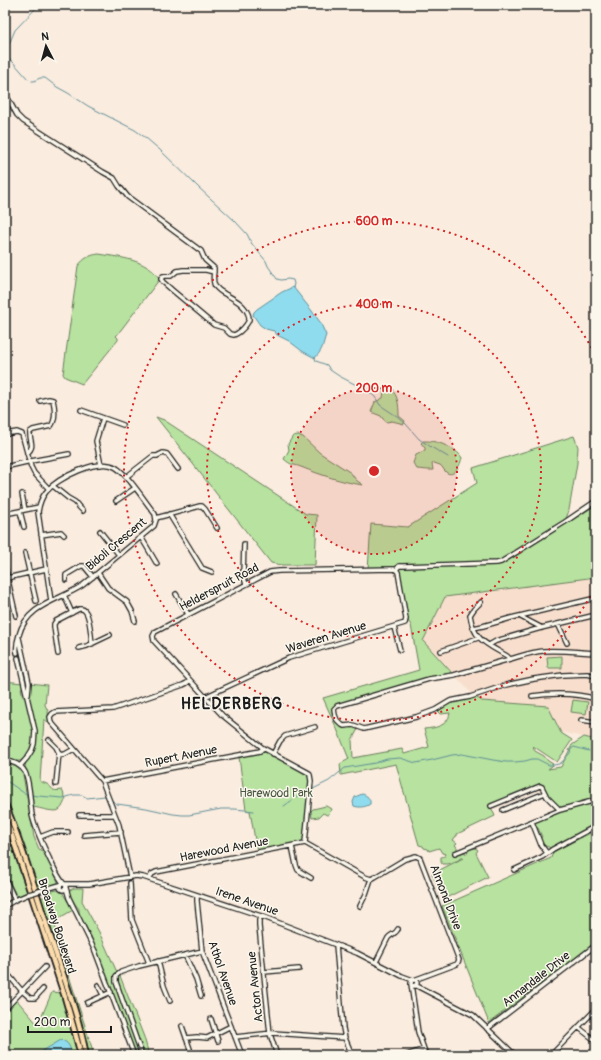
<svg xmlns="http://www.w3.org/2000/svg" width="601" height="1060" viewBox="0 0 601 1060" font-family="Pangolin,sans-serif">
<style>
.built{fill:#f8dfcd}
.green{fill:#b7e29f;stroke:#6a7f5e}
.water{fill:#8fdcee;stroke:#618f9a}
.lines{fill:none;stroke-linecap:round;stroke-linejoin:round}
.stream{stroke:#618f9a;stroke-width:1}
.minor-tunnel{stroke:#cec2b7;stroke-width:3.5;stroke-dasharray:3.5 2;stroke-linecap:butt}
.minor-casing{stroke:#1c1c1c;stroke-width:6}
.major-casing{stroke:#1c1c1c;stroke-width:8}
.minor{stroke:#fbf7ec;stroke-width:3.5}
.major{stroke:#fcdcac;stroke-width:4.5}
.minor-bridge-casing{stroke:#1c1c1c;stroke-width:6;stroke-linecap:butt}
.minor-bridge{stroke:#fbf7ec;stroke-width:3.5}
.ring{fill:none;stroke:#d62828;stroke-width:2;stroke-dasharray:2 4}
.labels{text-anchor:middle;stroke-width:3;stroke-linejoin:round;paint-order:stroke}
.street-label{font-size:12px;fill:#1c1c1c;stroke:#fbf7ec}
.park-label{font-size:12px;fill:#4a5743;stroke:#fbf7ec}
.district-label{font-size:16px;font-weight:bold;letter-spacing:1px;fill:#1c1c1c;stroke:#fbf7ec}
.centre{fill:#d62828;stroke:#fbf7ec;stroke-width:2}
.ring-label{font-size:12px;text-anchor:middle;font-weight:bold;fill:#d62828;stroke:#fbf7ec;stroke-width:3;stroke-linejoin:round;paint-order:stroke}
</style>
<rect width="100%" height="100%" fill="#faecde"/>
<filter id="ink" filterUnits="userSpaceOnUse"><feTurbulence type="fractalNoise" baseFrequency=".025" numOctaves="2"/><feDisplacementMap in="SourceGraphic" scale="8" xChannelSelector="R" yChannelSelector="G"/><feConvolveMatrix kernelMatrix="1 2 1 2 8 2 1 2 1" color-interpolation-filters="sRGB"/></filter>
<g filter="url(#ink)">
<path class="built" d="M596,577V740L561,732L548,706L482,701L474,696L423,641L445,597Z"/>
<path class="green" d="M99,254C117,257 134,258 149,268C153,271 158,275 159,280L117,335L116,336L118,338V340L82,384L65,377L63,374L78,266C84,258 90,255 99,254Z
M386,387C398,390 399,405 399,416L405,421L404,424L392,421L387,422L383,419L381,416L371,412L375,402L383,398L384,390Z
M156,417L164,420L306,514L317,515L315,565H281L271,563Z
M298,435L303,437L320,453L351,473L356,480L363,485C342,482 321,475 301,467C293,464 292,466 284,459L289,450L288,444L293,436Z
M574,436L578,447L577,463L569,510L565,522L501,562L403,566L396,570H368L371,524L408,527L477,483L473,468Z
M423,441C427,441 432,441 436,442C444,444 459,451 462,458C460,464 456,477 447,473C444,471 443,467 440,465C438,464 436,464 434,463L432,464L433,470H428L417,469L413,463L416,455L420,453L425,450V448L421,443Z
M596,505V577L445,597L423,641L454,675L429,679L337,706L334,712L342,725L358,727V729L352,740L353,758L402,749L404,754L429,747L424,729C436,728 448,726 450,713L441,714L438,711L446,705L451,703L466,700L465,698L474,696L482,701L548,706L561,733L572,740L557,762L533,746L535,751L544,756L548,761L553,764L552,766L548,769L561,767L572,745L584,737L596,740V799L562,809L548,797L542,786L490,805L495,816L457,834V836H456L453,840L457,843L455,845L457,847V850L456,851L461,853L465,852L466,854H467L469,849L475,848L478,850L476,853L488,877L444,899L432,874L463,858H460L459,860L448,864H442L441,862V857L445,856L446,854L442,853L439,848L429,851L428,849L424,848L423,846L419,845L396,764L341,775L340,764L349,759L337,729L323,698L419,670L411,625L408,621L398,569L400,567L503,564Z
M562,656V668H548L547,657Z
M5,681L22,683L23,687L21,688L23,697H26C30,715 39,737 27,754C25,757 23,760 20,761C16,762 10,759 5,759Z
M30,683L47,685L45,705L48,711L49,723L44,719L40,781C42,782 44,783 47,784C54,788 50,792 62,790L66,799C64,801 63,808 59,810C55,813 40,808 33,807L29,779L25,767L26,762L33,753L36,737V730L29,697Z
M573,700L588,702L586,714L571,712Z
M266,752L305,772L310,780L303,842L257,851L250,811L246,810L239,757Z
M5,764C13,764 19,768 23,775L34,837L39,849L43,851L46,853L58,882L57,885L37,888L19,834L5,797Z
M596,801V825L551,848L543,845L540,838L542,837L538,828H536L534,823L536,821L560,811Z
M326,806L330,808H331L332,810L330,811L329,814L327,815L323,813L319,817L312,818L311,811L313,809Z
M5,826L27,892L19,896L16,895L6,874L5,859Z
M596,830L594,875L596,890V942L489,1023L442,906L551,858L553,852Z
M74,888H83L82,901L99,932L116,970L120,976L144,1037L149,1055H136L91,936L79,914V909L75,904L69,893L70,890Z
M58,890L62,892L73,910L54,921C64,964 79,1006 92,1048L93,1055H88L81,1023L70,990L41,898L47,895L46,892Z
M52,992L61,993L70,1020L78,1055H26L5,1048V1011L16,999L38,1025Z"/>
<path class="water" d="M293,287L312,311L320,322L326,335C322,346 324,348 315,358L302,351L289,341L277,335L274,331L266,329L260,325L253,315L254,312L257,309L282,292Z
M362,794C367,795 371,799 370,804C366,807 359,808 354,806L353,802L355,797Z
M61,1040C69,1042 70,1047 72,1055H40L41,1052Z"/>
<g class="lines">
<path class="stream" d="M5,50L7,49L15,30L39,5
M5,56L13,62L28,79
M32,81H34L40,78H45L57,87L68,93L88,106L135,130L146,138L160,150L198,187L235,221L247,234L252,244L266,261L268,266L277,279L281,280L288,279L293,280L294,284L293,287
M315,358L316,361L327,365L330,370L339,376L368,391L375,397L380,405L398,417L406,424L419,439L431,447L448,457
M5,780L24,793L28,794
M311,790L329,781L345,768L375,763L387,759L400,758L416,763L432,760L452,755L462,754L493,760L506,762H515L525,761L532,759H537L549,765H554L559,764L562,762L570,753L571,749L574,747L589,751
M31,795L38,796L63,798L74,795H82L87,798L105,796L107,797
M111,800L117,804L146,808L173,814L182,815H189L221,809H235L254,811
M284,806L297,797L308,791"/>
<path class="minor-tunnel" d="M19,653L20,658"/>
<g class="minor-casing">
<path id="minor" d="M5,93L17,115L23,121L103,172L114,178L119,186L128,197L201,251L205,260L214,268C214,274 212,281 215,286C218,290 221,292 225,294C234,299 244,304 248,314C250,319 249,321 246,325C243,329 239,333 234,335L230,334L224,328L214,325L172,290L163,282L161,279L163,276H171L177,271L183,270H206L214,272
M81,410L123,425
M5,421L8,434
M5,434L17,432L22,434L31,467L34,473L49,489
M27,453C36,446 29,441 30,432L33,430L51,426C56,420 55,408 53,400L49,399L40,401
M101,465L96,441L103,418
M5,467L31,461L69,454
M126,477L153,456H157L163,453L167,454L178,469
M53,486L68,498L75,502L79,507L83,511
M22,494L25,510
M116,501L135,488
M20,511L24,527
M5,514L39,507
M169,514L202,568L212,572
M156,518L200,506H202L205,509L217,528
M100,531L119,555
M41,535L61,532L64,535
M141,537L157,564
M244,544L243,575L246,584
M25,553L36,601
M5,567L16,616
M396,570L399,566H403L497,563L501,562L565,522L596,501
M98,573L108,588L127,602L132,611L135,621
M7,578L46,569
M66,580V575L81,566H84L93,577
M176,594L188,614
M64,595L72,613
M481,602L474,609L470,615C474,641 487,644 507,656L510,659C521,656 532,652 543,651C560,650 579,652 596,653
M521,617L542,628
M558,624L567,643
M394,627L400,650
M473,628L483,626L511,618L596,598
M19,638L29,683L28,695
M489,645L496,641L541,628L596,615
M79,648L87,646L110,635
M441,651L478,638
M17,653C16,647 17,641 19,635C27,604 61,600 83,585L154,526L156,520L155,514C146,503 127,473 115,467C98,458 57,478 46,492C41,498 39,505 38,512L51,601
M58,654L54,627V624L56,621L79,609C82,609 83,608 85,611C90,616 91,636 92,644
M18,658L35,731L34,744L32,750L27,758L20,766
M510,659L454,675L429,679L337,706L334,709L335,715L337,720L342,725L344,726L353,725L364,729L416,717L435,710L450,701L470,697L506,685L534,679L563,675L587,674L596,676
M532,696C554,693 575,693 596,699
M205,697L289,658L405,623L406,619L398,572L396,570
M581,720L596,722
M49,740L56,747L59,753L56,784
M273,754L280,741L285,736L315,727
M59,755L65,754L74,749
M5,761C13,761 21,765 25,772C30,782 30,803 32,815C36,831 43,845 50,860C54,868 58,877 64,884
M102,781L255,752L260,751L263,748
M491,806L540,786L542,787L547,797L560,810
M503,810L545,793
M79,815H115
M532,822L541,845L547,853
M84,835L121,832
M40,837L53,832H68
M305,843L311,781L310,775L309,773L263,748L222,715L154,641L153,636L155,632L270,572L279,571L394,569L396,570
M305,843L365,877L371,879L375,877L405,859L416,856L420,858L459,960L457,964L414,980
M292,846L296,865L298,870L311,878
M455,853L560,810L596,800
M514,870L542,857L553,849L596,826
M5,875L7,883L15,900
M130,877L119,825L102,781L51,722L50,717L52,714L55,712L113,709L183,685L187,683L190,680
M149,879L152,874L156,872L305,843
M130,883L132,920L149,963
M60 887a3 3 0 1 1 6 0a3 3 0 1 1-6 0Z
M65,884H89L136,876L143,877L261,916L357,953L402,976L413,980
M66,888L69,898L95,951L134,1055
M46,889L60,885
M197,895V901L202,951L242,1055
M5,906L15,900L29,894
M360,906L366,894L371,879
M261,916L259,920V926L270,1034L277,1055
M336,945L343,1028L345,1038L352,1055
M185,955L196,979L201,996
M158,961L164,986L170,1001
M376,962L388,938C391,934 396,934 398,929
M5,971L22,991L30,998H35L43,989
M264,972L299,969
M411 983a3 3 0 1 1 6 0a3 3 0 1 1-6 0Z
M411,984L418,1032L426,1055
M98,985L103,995
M415,985L473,1015L515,1055
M87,1003L111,992
M5,1009L45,967
M211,1019L218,1041
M182,1026L190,1049
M578,1027L596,1041
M487,1029L596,945
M235,1037L273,1033L345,1038
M186,1038L197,1037L207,1038L231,1026
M142,1055L116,982V976L121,972L139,966L202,951
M407,1055L424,1049
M551,1055L596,1009"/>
</g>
<g class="major-casing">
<path id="major" d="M5,804C23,847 36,892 50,936C63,975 78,1014 86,1055
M5,819L12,836L64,994L74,1029L81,1055"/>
</g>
<use href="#minor" class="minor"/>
<use href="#major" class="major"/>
<g class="minor-bridge-casing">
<path id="minor-bridge" d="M29,894L46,889"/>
</g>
<use href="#minor-bridge" class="minor-bridge"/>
</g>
</g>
<circle cx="374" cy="471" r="83" fill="#d62828" fill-opacity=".12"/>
<g class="ring">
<circle cx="374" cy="471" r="83"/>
<circle cx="374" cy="471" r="167"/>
<path d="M596 586A250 250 0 1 1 596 356"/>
</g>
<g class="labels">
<g class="street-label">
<text transform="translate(116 544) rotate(-40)" y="4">Bidoli Crescent</text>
<text transform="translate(219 587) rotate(-28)" y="4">Helderspruit Road</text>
<text transform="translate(326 637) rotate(-17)" y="4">Waveren Avenue</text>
<text transform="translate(181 756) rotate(-11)" y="4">Rupert Avenue</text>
<text transform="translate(224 849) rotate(-11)" y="4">Harewood Avenue</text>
<text transform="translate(446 897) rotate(69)" y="4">Almond Drive</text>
<text transform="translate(247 901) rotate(19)" y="4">Irene Avenue</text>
<text transform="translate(57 926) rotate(72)" y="4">Broadway Boulevard</text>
<text transform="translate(223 973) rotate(71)" y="4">Athol Avenue</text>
<text transform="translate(536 979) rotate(-38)" y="4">Annandale Drive</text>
<text transform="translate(255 987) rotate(-96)" y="4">Acton Avenue</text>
</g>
<g class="park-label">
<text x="276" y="797">Harewood Park</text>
</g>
<g class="district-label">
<text x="232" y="709">HELDERBERG</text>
</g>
</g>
<circle cx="374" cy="471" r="6" class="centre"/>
<g class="ring-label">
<text x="374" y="225">600 m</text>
<text x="374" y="308">400 m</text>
<text x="374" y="392">200 m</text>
</g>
<rect width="601" height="1060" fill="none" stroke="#fbf7ec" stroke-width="20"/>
<rect x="10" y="10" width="581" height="1040" fill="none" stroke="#1c1c1c" stroke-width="1.5" filter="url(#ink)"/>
<g transform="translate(46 46) rotate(354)" stroke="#fbf7ec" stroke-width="3" paint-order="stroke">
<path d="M0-3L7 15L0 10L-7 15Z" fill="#1c1c1c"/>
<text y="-6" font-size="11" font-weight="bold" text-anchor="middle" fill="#1c1c1c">N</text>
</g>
<path d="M28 1026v6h83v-6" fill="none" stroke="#1c1c1c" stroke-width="2"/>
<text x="34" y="1026" font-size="12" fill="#1c1c1c" stroke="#fbf7ec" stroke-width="3" paint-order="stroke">200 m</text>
</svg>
